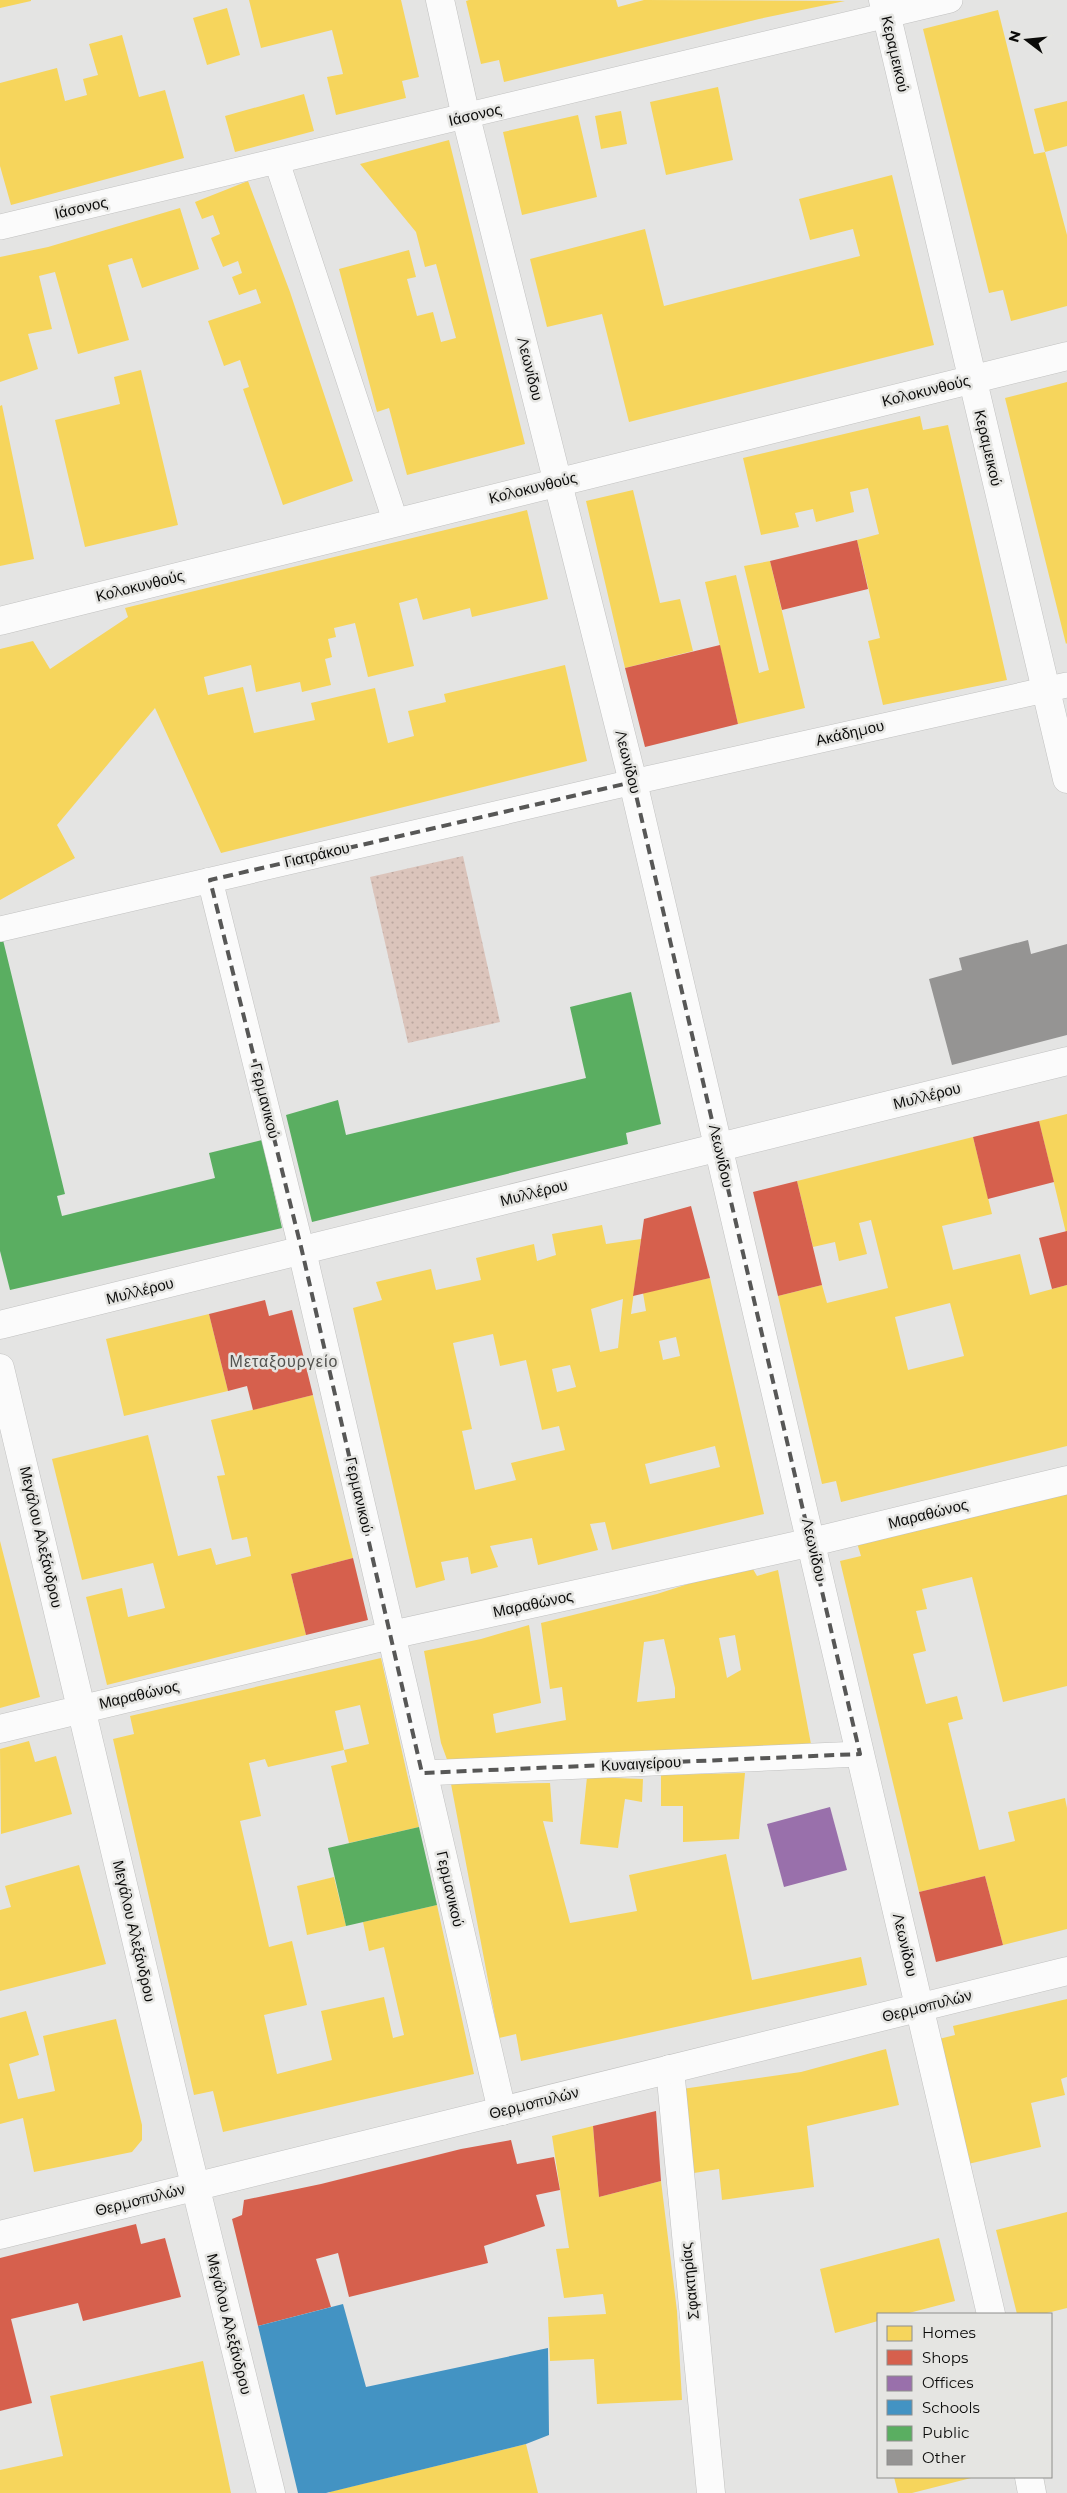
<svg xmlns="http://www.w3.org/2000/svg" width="1067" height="2493" viewBox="0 0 1067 2493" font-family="Montserrat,sans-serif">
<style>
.green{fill:url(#green-dots)}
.homes{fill:#f6d55c;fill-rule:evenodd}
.shops{fill:#d6604d}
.offices{fill:#9970ab}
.schools{fill:#4393c3}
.public{fill:#5aae61}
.building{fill:#959493}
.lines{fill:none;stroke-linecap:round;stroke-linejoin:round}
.pedestrian-casing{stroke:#c1c1c0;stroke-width:26}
.minor-casing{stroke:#c1c1c0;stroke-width:29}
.tertiary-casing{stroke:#c1c1c0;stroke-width:29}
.pedestrian{stroke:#fbfbfb;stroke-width:25}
.minor{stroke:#fbfbfb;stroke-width:28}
.tertiary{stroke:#fbfbfb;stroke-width:28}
.marked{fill:none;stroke:#575756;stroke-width:4;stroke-dasharray:10 6;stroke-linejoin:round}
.labels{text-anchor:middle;stroke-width:5;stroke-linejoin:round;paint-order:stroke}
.street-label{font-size:15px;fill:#0b0b0a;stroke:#e5e5e2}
.neighbourhood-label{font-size:16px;letter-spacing:1px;fill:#535350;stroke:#e5e5e2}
</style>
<defs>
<pattern id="green-dots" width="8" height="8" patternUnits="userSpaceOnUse" patternTransform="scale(1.25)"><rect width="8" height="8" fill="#dbc4bb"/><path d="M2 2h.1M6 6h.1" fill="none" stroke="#bba79f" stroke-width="1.8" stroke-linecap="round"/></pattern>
</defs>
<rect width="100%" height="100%" fill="#e4e4e3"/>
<path class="green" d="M463,856L500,1022L408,1043L370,877Z"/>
<path class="homes" d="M0,0H31V1L0,8Z
M249,0H401L419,77L402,81L406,98L336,115L327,77L343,74L332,30L261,48Z
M469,0H616L618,7L644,0L845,1L759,19L504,82L499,60L481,64L466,1Z
M227,8L240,55L207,65L193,18Z
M998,10L1034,154L1045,152L1067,235V306L1011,321L1003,290L989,293L923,29Z
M122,35L139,97L165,90L184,158L11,205L0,166V83L57,68L65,101L87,95L83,79L98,75L89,44Z
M718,87L733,160L666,175L650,102Z
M304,94L314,131L235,152L225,116Z
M1067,101V146L1045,152L1034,109Z
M621,111L627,144L601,149L595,116Z
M578,115L597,197L522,215L503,132Z
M449,140L525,444L407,475L389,408L377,412L339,269L409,250L416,277L407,279L417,316L433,312L441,342L456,338L436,264L425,267L416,232L360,164Z
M892,175L934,345L629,422L602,314L547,327L530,259L645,229L664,306L860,256L853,229L810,240L799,199Z
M248,181L290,292L353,481L283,505L243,389L249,387L240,360L224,366L208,321L261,303L256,289L239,295L232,277L242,273L238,261L223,267L211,238L220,234L213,215L202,219L195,202Z
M180,208L199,269L142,288L132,258L108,265L129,340L78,354L55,272L39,276L52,329L28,334L38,369L0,382V257L48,247Z
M141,370L178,525L85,547L55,420L120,404L114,377Z
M1067,382V643L1066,644L1005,398Z
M2,405L34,559L0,566V406Z
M920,416L923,430L948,425L1007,680L883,705L868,641L880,638L857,540L879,534L868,488L850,492L854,512L816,522L813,509L795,513L799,527L761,535L743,458Z
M633,490L660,603L680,599L693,651L625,668L586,501Z
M527,510L548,599L472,617L470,608L423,620L417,598L399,603L414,666L368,677L355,623L334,628L336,637L328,639L332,657L325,659L331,685L302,692L300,682L256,692L251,665L204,677L208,695L243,687L254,733L315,720L311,703L375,688L388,743L414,736L408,711L446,702L444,694L565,665L587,761L221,853L155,708L57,825L75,858L0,900V649L33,641L50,669L128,617L125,608Z
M770,561L805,708L738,724L705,582L736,575L759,673L769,670L744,566Z
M1067,1114V1233H1066L1039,1121Z
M973,1137L992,1214L942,1226L953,1270L1020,1254L1030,1295L1067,1285V1446L841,1502L836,1481L822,1484L778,1296L822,1285L827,1303L888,1288L871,1220L859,1223L867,1254L839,1261L835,1242L813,1247L797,1181ZM950,1303L964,1356L908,1370L895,1317Z
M602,1225L606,1244L641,1239L631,1314L646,1311L643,1293L710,1278L764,1514L612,1550L605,1522L590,1524L598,1550L538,1565L532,1538L490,1546L498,1567L471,1574L468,1557L441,1562L445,1580L416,1588L353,1308L382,1300L376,1282L431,1269L436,1290L481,1280L476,1258L534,1244L537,1261L556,1255L552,1234ZM623,1299L618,1348L600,1352L591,1309ZM493,1334L500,1366L526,1360L542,1430L559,1426L565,1450L511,1463L516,1480L475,1490L462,1431L472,1429L453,1343ZM676,1337L680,1356L663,1360L659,1341ZM570,1365L576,1387L557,1392L552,1369ZM715,1446L720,1467L650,1484L645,1464Z
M209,1314L228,1391L124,1416L106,1339Z
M313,1395L353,1558L291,1574L306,1635L107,1685L86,1597L122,1588L128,1617L165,1608L153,1563L82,1580L52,1459L148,1435L178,1556L211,1548L216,1565L251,1556L247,1537L232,1540L217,1476L225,1475L211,1420Z
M1067,1489V1686L1003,1702L972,1577L922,1589L927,1609L916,1611L926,1651L913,1654L926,1704L957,1696L963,1719L948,1723L979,1850L1015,1841L1008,1812L1065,1798L1067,1808V1929L1003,1945L985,1876L919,1892L840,1561L861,1556L857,1543Z
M0,1541L40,1697L0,1708Z
M750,1564L757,1576L778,1570L811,1744L449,1765L441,1743L424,1651L481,1639L529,1625L541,1703L493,1714L496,1733L566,1720L562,1687L550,1689L541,1623L657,1594ZM735,1635L741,1670L727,1678L719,1638ZM664,1639L675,1688V1698L637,1702L644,1642Z
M381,1658L419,1827L349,1843L331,1766L347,1762L344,1750L369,1744L360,1705L335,1711L344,1750L268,1767L265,1759L249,1763L261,1816L240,1821L269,1947L292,1941L307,2005L264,2015L277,2074L332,2060L321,2011L384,1997L393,2038L404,2035L384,1947L369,1951L363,1922L437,1905L474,2074L223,2132L213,2091L194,2095L113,1739L134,1734L130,1716Z
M29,1741L35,1762L56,1756L72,1814L1,1834L0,1749Z
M745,1773L739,1839L683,1842V1806H661V1775Z
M587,1777L643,1779L642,1802L625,1799L618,1848L580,1844Z
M550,1783L553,1822L543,1821L570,1923L637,1911L629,1875L726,1854L752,1980L861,1957L867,1985L521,2061L516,2034L499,2038L451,1784Z
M79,1865L106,1964L0,1991V1910L11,1907L5,1886Z
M334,1877L346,1926L307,1935L297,1886Z
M1067,1999V2077L1061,2079L1065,2095L1031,2103L1041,2147L968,2164L939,2039L955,2035L953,2026Z
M26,2011L39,2055L9,2064L18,2099L55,2091L43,2036L116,2019L142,2125V2140L132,2152L34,2172L23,2118L0,2124V2018Z
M886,2049L899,2105L807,2126L814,2187L722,2200L719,2169L694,2173L682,2089L801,2072Z
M593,2126L599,2197L661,2181L677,2311L682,2400L597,2404L594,2359L550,2361L548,2317L606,2314L603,2294L564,2298L556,2249L569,2248L552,2136Z
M1067,2212V2308L1043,2314H1017L996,2230Z
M939,2238L955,2301L905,2314H878V2321L835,2333L820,2269Z
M203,2361L231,2493H0V2470L63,2456L50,2396Z
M526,2444L538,2493H330L329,2492Z
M894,2477H975L912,2493H898Z"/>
<path class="shops" d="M857,540L868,589L782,610L770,561Z
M720,645L738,724L645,747L625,668Z
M1039,1121L1054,1182L988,1199L973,1137Z
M797,1181L822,1285L778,1296L753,1192Z
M691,1206L710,1278L633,1296L644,1219Z
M1067,1231V1285L1052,1289L1039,1238Z
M265,1300L269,1316L292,1310L313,1395L253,1410L247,1386L228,1391L209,1314Z
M353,1558L368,1620L306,1635L291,1574Z
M985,1876L1003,1945L936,1962L919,1892Z
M656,2111L661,2181L599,2197L593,2126Z
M511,2140L517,2164L554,2157L560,2190L536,2195L545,2226L484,2246L488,2263L349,2297L338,2253L316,2259L331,2307L258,2326L232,2219L242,2215L244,2200L321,2184L461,2149Z
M136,2224L141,2244L165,2238L181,2297L83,2321L78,2303L11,2319L32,2403L0,2411V2258Z"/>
<path class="offices" d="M830,1807L847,1870L784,1887L767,1824Z"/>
<path class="schools" d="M343,2304L366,2387L548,2348L549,2435L526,2444L326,2493H298L258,2326Z"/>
<path class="public" d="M3,940L65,1194L57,1196L62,1216L215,1178L209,1153L262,1140L282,1228L10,1290L0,1251V941Z
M631,992L661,1124L626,1133L628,1144L312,1222L286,1115L338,1100L346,1135L586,1078L570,1007Z
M419,1827L437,1905L346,1926L328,1848Z"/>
<path class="building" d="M1028,940L1031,954L1067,944V1035L952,1065L929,979L962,970L959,958Z"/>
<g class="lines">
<g class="pedestrian-casing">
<path id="pedestrian" d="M277,162L396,523
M0,227L950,0
M210,880L302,1251
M0,929L633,782L1067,685
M422,1773L860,1754"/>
</g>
<g class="minor-casing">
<path id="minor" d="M440,0L466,117L633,782L991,2314
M883,0L1067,779
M302,1251L502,2111
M0,1368L181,2128L271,2493
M0,1729L391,1635L812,1542L1067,1480
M670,2069L711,2493
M1029,2477L1032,2493"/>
</g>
<g class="tertiary-casing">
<path id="tertiary" d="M0,621L1067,356
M0,1325L1067,1061
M0,2235L1067,1971"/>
</g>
<use href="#pedestrian" class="pedestrian"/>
<use href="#minor" class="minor"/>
<use href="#tertiary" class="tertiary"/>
</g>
<path class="marked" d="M633,782L860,1754L422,1773L302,1251L210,880Z"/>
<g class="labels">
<g class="street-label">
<text transform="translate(895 54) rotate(77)" y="5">Κεραμεικού</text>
<text transform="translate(475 115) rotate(-13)" y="5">Ιάσονος</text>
<text transform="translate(81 208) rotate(-13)" y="5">Ιάσονος</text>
<text transform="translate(530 369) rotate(76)" y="5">Λεωνίδου</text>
<text transform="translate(926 391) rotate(-14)" y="5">Κολοκυνθούς</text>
<text transform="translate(988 448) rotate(77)" y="5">Κεραμεικού</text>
<text transform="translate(533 488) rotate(-14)" y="5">Κολοκυνθούς</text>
<text transform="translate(140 586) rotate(-14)" y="5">Κολοκυνθούς</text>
<text transform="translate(850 733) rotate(-13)" y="5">Ακάδημου</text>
<text transform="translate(628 762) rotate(76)" y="5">Λεωνίδου</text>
<text transform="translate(317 855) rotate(-13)" y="5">Γιατράκου</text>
<text transform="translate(927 1096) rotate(-14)" y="5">Μυλλέρου</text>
<text transform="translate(265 1101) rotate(76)" y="5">Γερμανικού</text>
<text transform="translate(721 1156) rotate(77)" y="5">Λεωνίδου</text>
<text transform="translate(534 1193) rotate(-14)" y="5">Μυλλέρου</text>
<text transform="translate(140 1291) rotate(-14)" y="5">Μυλλέρου</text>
<text transform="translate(359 1495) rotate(77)" y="5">Γερμανικού</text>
<text transform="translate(928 1514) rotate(-14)" y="5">Μαραθώνος</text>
<text transform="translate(41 1537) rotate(77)" y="5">Μεγάλου Αλεξάνδρου</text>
<text transform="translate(814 1550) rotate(77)" y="5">Λεωνίδου</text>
<text transform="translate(533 1604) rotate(-12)" y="5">Μαραθώνος</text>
<text transform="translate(139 1695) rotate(-13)" y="5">Μαραθώνος</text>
<text transform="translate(641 1764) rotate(-3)" y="5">Κυναιγείρου</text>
<text transform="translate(450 1889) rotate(77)" y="5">Γερμανικού</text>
<text transform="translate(134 1931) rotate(77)" y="5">Μεγάλου Αλεξάνδρου</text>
<text transform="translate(905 1945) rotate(77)" y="5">Λεωνίδου</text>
<text transform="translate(927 2006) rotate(-14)" y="5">Θερμοπυλών</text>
<text transform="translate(534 2103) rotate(-14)" y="5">Θερμοπυλών</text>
<text transform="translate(140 2200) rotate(-14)" y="5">Θερμοπυλών</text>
<text transform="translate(690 2281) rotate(-96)" y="5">Σφακτηρίας</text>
<text transform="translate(229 2324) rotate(76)" y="5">Μεγάλου Αλεξάνδρου</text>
</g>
<g class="neighbourhood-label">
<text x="284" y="1367">Μεταξουργείο</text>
</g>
</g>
<rect x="877" y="2313" width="175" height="165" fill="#e5e5e2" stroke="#8e8e8c"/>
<rect x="887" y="2326" width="25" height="15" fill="#f6d55c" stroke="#8e8e8c"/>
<text x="922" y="2338" font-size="15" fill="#0b0b0a">Homes</text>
<rect x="887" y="2350" width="25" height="15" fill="#d6604d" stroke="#8e8e8c"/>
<text x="922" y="2363" font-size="15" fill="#0b0b0a">Shops</text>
<rect x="887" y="2376" width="25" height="15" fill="#9970ab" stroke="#8e8e8c"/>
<text x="922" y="2388" font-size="15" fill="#0b0b0a">Offices</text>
<rect x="887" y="2400" width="25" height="15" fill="#4393c3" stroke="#8e8e8c"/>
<text x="922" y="2413" font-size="15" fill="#0b0b0a">Schools</text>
<rect x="887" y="2426" width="25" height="15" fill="#5aae61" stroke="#8e8e8c"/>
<text x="922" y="2438" font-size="15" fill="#0b0b0a">Public</text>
<rect x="887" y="2450" width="25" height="15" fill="#959493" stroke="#8e8e8c"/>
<text x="922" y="2463" font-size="15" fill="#0b0b0a">Other</text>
<g transform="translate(1027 40) rotate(286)" stroke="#e5e5e2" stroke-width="4" paint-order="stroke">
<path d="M0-4L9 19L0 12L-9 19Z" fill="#0b0b0a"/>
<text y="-8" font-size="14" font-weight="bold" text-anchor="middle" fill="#0b0b0a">N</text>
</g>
</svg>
